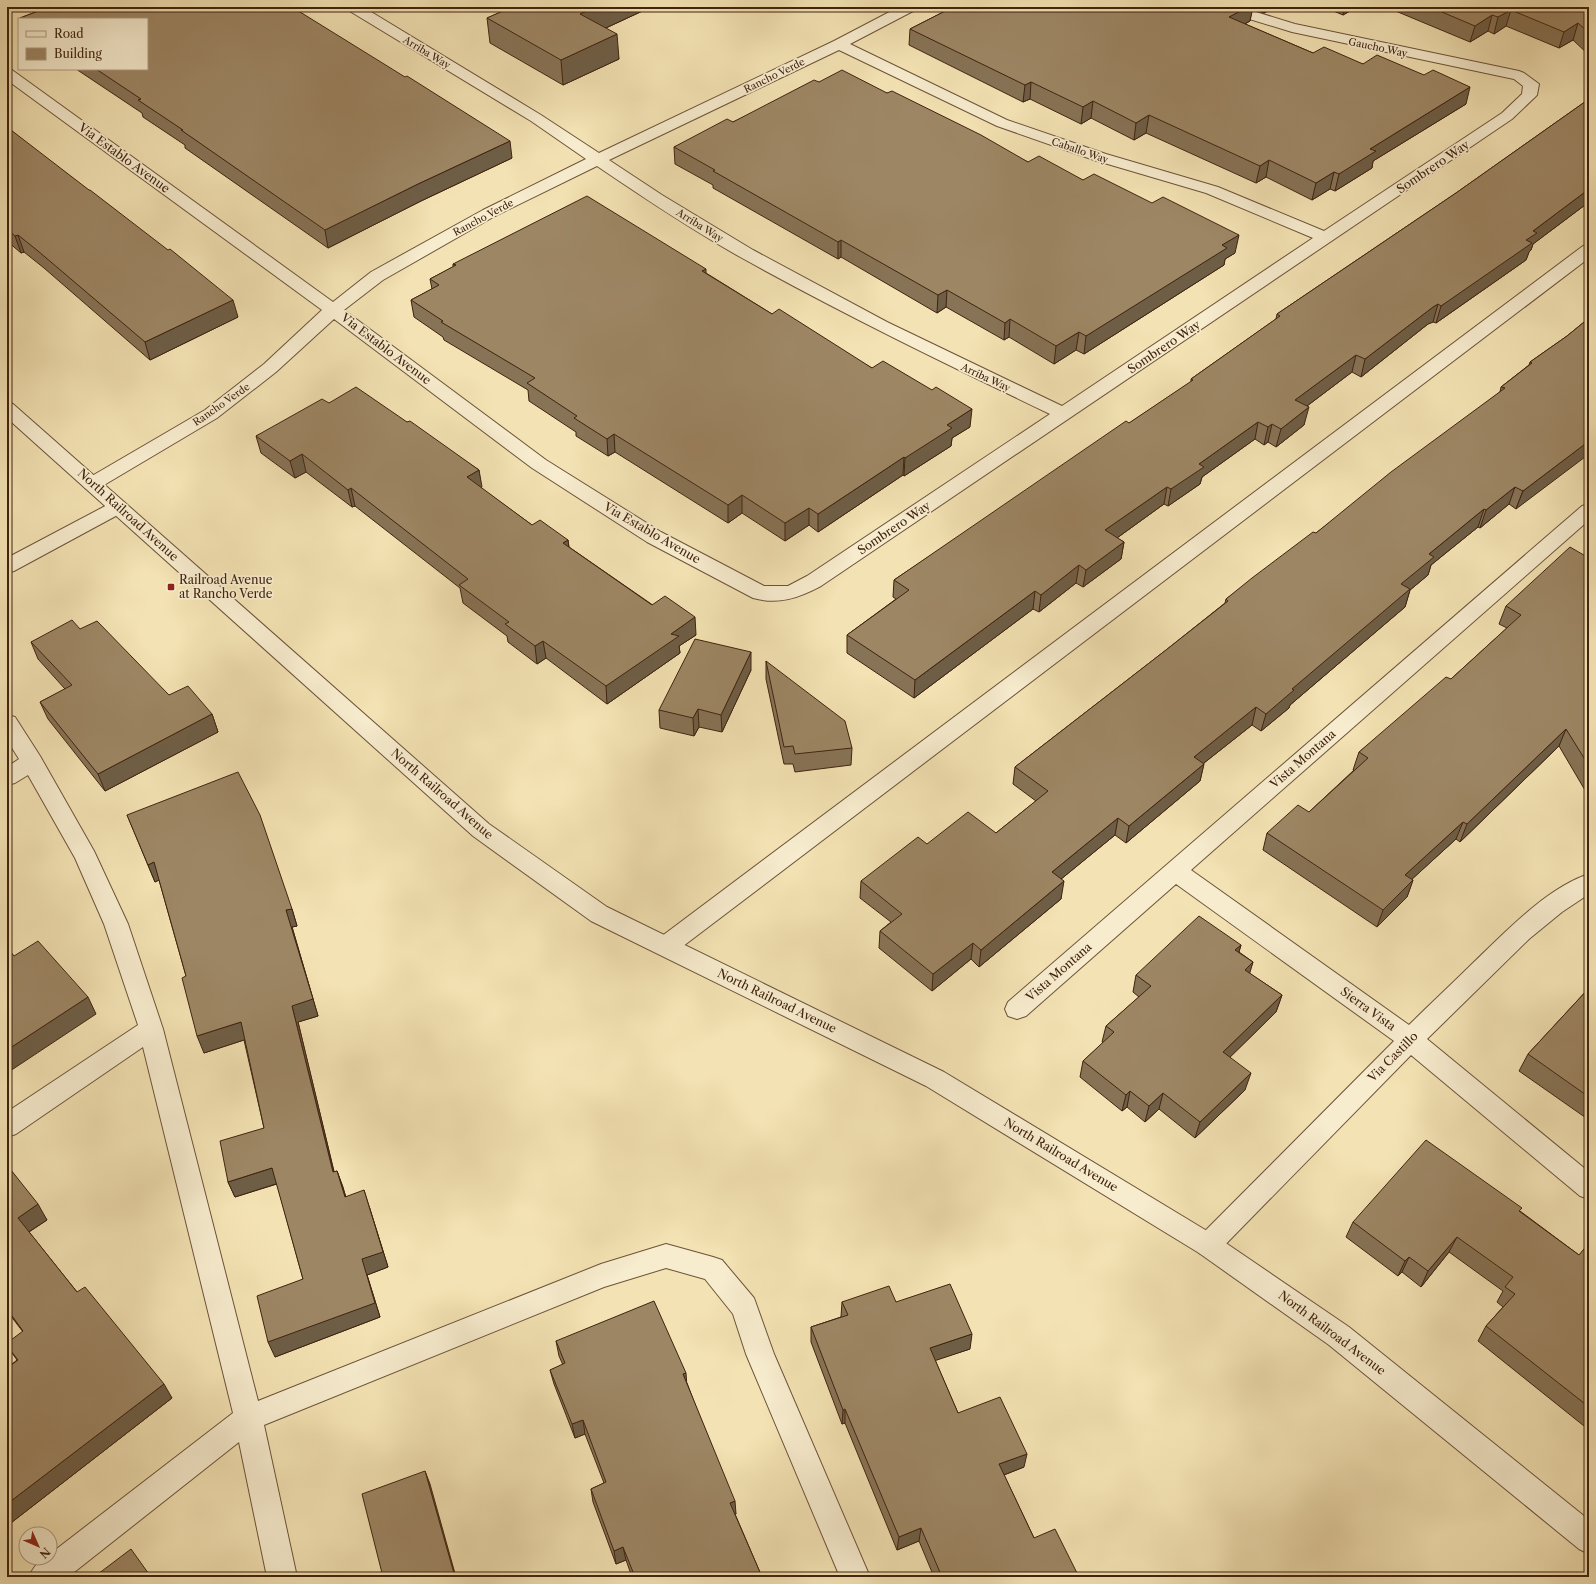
<svg xmlns="http://www.w3.org/2000/svg" width="1596" height="1584" viewBox="0 0 1596 1584" font-family="'Libre Caslon Text',serif">
<style>
.lines{fill:none;stroke-linecap:round;stroke-linejoin:round}
.service-casing{stroke:#6d5338;stroke-width:2}
.minor-casing{stroke:#6d5338;stroke-width:2}
.tertiary-casing{stroke:#6d5338;stroke-width:2}
.service{fill:#f7ecce;fill-rule:evenodd}
.minor{fill:#f7ecce;fill-rule:evenodd}
.tertiary{fill:#f7ecce;fill-rule:evenodd}
.wall{fill:#877356;stroke:#40230f}
.shaded-wall{fill:#6e5e46;stroke:#40230f}
.building{fill:#9d8664;stroke:#40230f}
.poi-dot{fill:#8f2418;stroke:#f7ecce;stroke-width:1.5}
.labels{text-anchor:middle;stroke-width:3.5;stroke-linejoin:round;paint-order:stroke}
.far-street-label{font-size:10px;fill:#40230f;stroke:#f7ecce}
.street-label{font-size:12px;fill:#40230f;stroke:#f7ecce}
.poi-label{font-size:12px;fill:#40230f;stroke:#f7ecce;text-anchor:start}
</style>
<rect width="100%" height="100%" fill="#f3e2b3"/>
<filter id="stains"><feTurbulence type="fractalNoise" baseFrequency=".005" numOctaves="4"/><feColorMatrix values="0 0 0 0 .2 0 0 0 0 .09 0 0 0 0 .02 0 0 0 .5 -.17"/></filter>
<radialGradient id="worn" r=".72"><stop offset=".6" stop-color="#630" stop-opacity="0"/><stop offset="1" stop-color="#630" stop-opacity=".3"/></radialGradient>
<g class="lines">
<g class="service-casing">
<path id="service" d="M1589,245V258L674,953L666,955L658,953L654,946L658,939L1583,246Z
M118,501L125,503L128,507L125,511L14,571L7,573V558L111,503Z
M7,715L15,717L40,756L94,851L128,924L163,1029L258,1401L601,1264L666,1244L713,1257L722,1260L754,1298L774,1354L870,1577H840L746,1354L733,1314L705,1279L666,1268L604,1287L264,1425L297,1577H267L239,1442L68,1577H29C33,1568 39,1558 50,1558V1554L233,1413L143,1047L16,1134L7,1137V1112L138,1025L104,924L75,858L28,775L15,783L7,785V767L19,759L7,740Z"/>
</g>
<g class="minor-casing">
<path id="minor" d="M346,7H363L541,115L599,153L834,41L899,7H917L915,10L850,44L1007,120L1106,154L1218,187L1324,231L1502,113L1522,94L1523,86L1514,79L1292,32L1220,10L1218,7H1240L1295,24L1519,71L1524,73L1539,84L1537,95L1534,98L1512,119L821,586C798,598 779,605 753,598L647,542L532,468L334,319L276,372L217,418L99,488L92,490L85,488L82,484L85,480L205,410L264,364L322,310L7,80V68L12,70L333,302L371,272L483,210L586,159L531,121L348,10ZM839,50L997,126L1094,160L1206,193L1313,238L1062,406L887,322L753,250L662,195L609,160ZM597,166C644,198 692,230 742,258C843,314 946,364 1050,414L807,576L788,586H764L661,532L546,460L344,310L383,280L495,216Z
M1589,504V520L1191,870L1409,1025C1430,1004 1452,984 1473,963C1504,933 1548,887 1589,874V894L1562,912L1529,939L1427,1039L1589,1172V1199L1580,1196L1411,1055L1217,1253L1208,1257L1199,1253L1195,1245L1199,1237L1394,1041L1176,884L1026,1016L1017,1019L1008,1016L1005,1009L1008,1002L1582,506Z"/>
</g>
<g class="tertiary-casing">
<path id="tertiary" d="M7,402L13,404L489,824L607,907L944,1072L1217,1237L1349,1327L1589,1520V1554L1579,1549L1329,1345L1199,1253L926,1086L591,921L473,836L7,418Z"/>
</g>
<use href="#service" class="service"/>
<use href="#minor" class="minor"/>
<use href="#tertiary" class="tertiary"/>
</g>
<path class="wall" d="M48,7H292L512,158L421,201L328,248L185,148V145L143,117L142,113L76,69H147V19H20V18Z
M504,7H651L606,28L619,59L563,85L490,43L487,18L508,9Z
M953,7H1275L1264,13L1252,9L1250,21L1245,24L1313,53L1363,64L1466,104L1373,161L1372,168L1335,191L1330,189L1312,200L1266,177L1256,183L1146,133L1134,140L1091,118L1081,124L1030,99L1023,102L909,45L910,29Z
M1324,7H1357L1343,15Z
M1386,7H1589V55L1573,40L1559,48L1506,26L1494,34L1488,31L1470,42Z
M819,82L887,93L1028,162L1083,180L1235,253L1225,259L1224,265L1084,354L1076,350L1054,364L1009,337L1004,340L946,307L937,313L841,257L838,259L713,188V185L675,164L674,147L733,122Z
M1589,99V202L1533,244L1531,250L1529,252L1526,260L1436,323L1433,322L1428,324L1361,377L1352,372L1307,406L1304,425L1276,447L1268,442L1264,445L1255,439L1202,477L1200,484L1168,506L1164,504L1117,538L1124,542L1121,559L1083,587L1076,583L1039,612L1033,609L914,698L847,653V635L896,599L893,597L894,580L1191,382V379L1276,319L1277,314L1456,193Z
M7,127L238,317L150,360L44,268L24,252L21,253L7,241Z
M453,264L706,273L772,314L872,368L970,427L952,438L951,446L904,476L903,475L818,532L809,525L785,541L742,513L728,523L615,452L608,456L576,436V432L529,401L528,390L444,340L443,337L414,317L411,300L432,289L430,279L453,267Z
M1589,318L1516,509L1509,504L1480,528L1478,527L1431,565L1428,575L1410,590L1405,607L1290,705L1289,708L1261,731L1252,725L1204,763L1200,781L1126,843L1115,835L1061,879V899L979,967L971,959L932,991L879,948L880,931L891,922L860,898L861,881L927,844L996,833L1036,801L1013,784L1015,767L1166,650L1225,603L1226,599L1316,533L1500,392L1501,387L1529,365L1530,362L1567,336Z
M329,403L407,422L479,470L481,488L532,525L568,540L569,547L696,635L679,646L680,653L607,704L546,658L537,664L508,642L507,636L463,603L460,588L355,506L352,507L306,472L295,478L261,453L256,436Z
M1589,558V797L1559,746L1460,842L1456,839L1412,879L1413,880L1407,897L1377,927L1263,850L1267,833L1309,812L1354,770H1353L1359,752L1451,679L1507,628L1499,624L1506,606Z
M80,629L169,695L212,714L218,732L105,791L48,719L40,702L65,689L38,659L31,642Z
M766,661L852,748L851,765L795,772L793,764H784L766,679Z
M751,670L722,732L699,727L694,736L660,728L659,710Z
M127,815L292,909L297,926L292,927L318,1016L298,1022L334,1172L337,1171L346,1197L369,1206L388,1267L367,1275L380,1317L275,1357L303,1279L277,1184L235,1197L228,1182L264,1128L244,1040L204,1053L186,976L159,880L155,882Z
M1241,945L1239,952L1253,962L1249,973L1282,995L1276,1012L1230,1057L1245,1090L1195,1138L1159,1109L1145,1122L1127,1107L1122,1111L1080,1077L1083,1061L1103,1043L1102,1042L1106,1026L1139,997L1133,992L1136,975Z
M1589,988V1120L1519,1071L1528,1054Z
M7,1165L47,1220L29,1232L77,1292L172,1398L7,1526V1368L17,1360L7,1346L23,1332L7,1311Z
M1520,1211L1579,1255L1589,1245V1430L1478,1341L1486,1326L1503,1307L1497,1302L1503,1291L1449,1252L1421,1287L1402,1272L1398,1276L1346,1237L1353,1222Z
M842,1302H896L970,1349L935,1360L958,1413L1024,1467L1004,1475L1034,1538L1079,1577H934L919,1541L897,1550L845,1423L842,1424L811,1342V1327L841,1317Z
M556,1341L687,1383L736,1514H735L762,1577H632L626,1560L616,1564L593,1502L591,1489L604,1483L585,1434L575,1438L554,1384L550,1370L563,1365L559,1356Z"/>
<path class="shaded-wall" d="M596,7H651L582,39L580,14Z
M1248,7H1253L1250,21L1226,34L1229,17Z
M1266,7H1275L1264,13Z
M1345,7H1357L1343,15Z
M1511,10L1506,26L1494,34L1498,17Z
M1492,15L1488,31L1470,42L1475,26Z
M1578,23L1573,40L1559,48L1564,32Z
M617,34L619,59L563,85L561,60Z
M1031,82L1030,99L1023,102L1025,85Z
M1470,87L1466,104L1373,161L1372,168L1335,191L1339,174L1370,149Z
M1093,101L1091,118L1081,124L1083,107Z
M1149,115L1146,133L1134,140L1136,123Z
M510,141L512,158L421,201L328,248L325,230L418,184Z
M1269,160L1266,177L1256,183L1260,166Z
M1334,172L1330,189L1312,200L1316,183Z
M1589,189V202L1533,244L1531,250L1529,252L1526,260L1436,323L1441,306L1533,231Z
M18,235L24,252L21,253L15,236Z
M1239,235L1235,253L1225,259L1224,265L1084,354L1086,336L1222,245Z
M841,240V257L838,259V242Z
M706,269V286L702,271Z
M947,290L946,307L937,313L938,295Z
M233,300L238,317L150,360L145,342Z
M1438,304L1433,322L1428,324L1361,377L1365,359L1433,307Z
M1010,319L1009,337L1004,340L1005,323Z
M1079,332L1076,350L1054,364L1056,346Z
M1356,355L1352,372L1291,418L1295,400Z
M1309,407L1304,425L1276,447L1281,429Z
M972,409L970,427L952,438L951,446L904,476L905,458L947,425Z
M1258,422L1255,439L1202,477L1200,484L1168,506L1171,489L1199,464Z
M1272,424L1268,442L1264,445L1268,427Z
M614,434L615,452L608,456L607,439Z
M1589,441V454L1516,509L1523,491Z
M302,454L306,472L295,478L290,461Z
M904,457L903,475L818,532V514Z
M479,470L482,487L470,495L467,477Z
M1167,487L1164,504L1103,548L1105,530Z
M1515,487L1509,504L1480,528L1486,510Z
M351,488L355,506L352,507L348,490Z
M742,495V513L728,523V505Z
M809,508V525L785,541V523Z
M1484,509L1478,527L1431,565L1428,575L1410,590L1405,607L1290,705L1289,708L1261,731L1266,714L1292,689L1401,584L1429,554Z
M568,540L570,557L563,543Z
M1124,542L1121,559L1083,587L1086,570Z
M1079,565L1076,583L1039,612L1041,595Z
M1035,591L1033,609L914,698L915,680Z
M695,617L696,635L679,646L680,653L607,704L606,686L671,634Z
M543,641L546,658L537,664L535,646Z
M751,652V670L722,732L721,715Z
M1256,707L1252,725L1190,774L1194,757Z
M698,709L699,727L694,736L693,718Z
M212,714L218,732L105,791L98,774Z
M1566,729L1559,746L1460,842L1467,824Z
M1204,764L1200,781L1126,843L1129,826Z
M1118,818L1115,835L1049,889L1052,872Z
M1463,822L1456,839L1398,892L1405,875Z
M154,862L161,879L155,882L148,865Z
M1413,880L1407,897L1377,927L1383,910Z
M1064,881L1061,899L979,967L981,950Z
M292,909L297,926L292,927L318,1016L298,1022L338,1188L333,1172L292,1006L286,910Z
M973,943L971,959L932,991L933,974Z
M1241,945L1236,961L1235,950Z
M1253,962L1248,979L1245,970Z
M1282,995L1276,1012L1218,1069L1223,1052Z
M88,997L96,1014L7,1073V1050Z
M241,1022L247,1039L204,1053L197,1036Z
M1251,1073L1245,1090L1195,1138L1200,1122Z
M1130,1091L1127,1107L1122,1111L1126,1095Z
M1163,1093L1159,1109L1145,1122L1149,1106Z
M272,1168L279,1183L235,1197L228,1182Z
M337,1171L343,1187L350,1213L345,1197Z
M364,1190L388,1267L367,1275L380,1317L275,1357L268,1342L362,1259Z
M38,1204L47,1220L27,1233L18,1218Z
M1457,1237L1449,1252L1421,1287L1428,1271Z
M1409,1257L1402,1272L1398,1276L1405,1261Z
M972,1334L970,1349L928,1363L930,1348Z
M686,1373L687,1387L683,1374Z
M164,1384L172,1398L7,1526V1504Z
M845,1409V1423L842,1424L843,1410Z
M583,1420L585,1434L575,1438L572,1424Z
M1027,1454L1024,1467L996,1478L999,1464Z
M425,1471L430,1484L456,1577H455Z
M735,1501L736,1514L730,1516V1503Z
M921,1528L919,1541L897,1550L899,1537Z
M623,1547L626,1560L616,1564L614,1551Z"/>
<path class="building" d="M49,7H292L405,77L407,76L510,141L418,184L325,230L181,130H183L138,100L141,99L96,69H147V19H21L20,18Z
M512,7H596L580,14L617,34L561,60L487,18Z
M953,7H1248L1229,17L1313,53L1324,47L1363,64L1377,55L1424,75L1433,70L1470,87L1370,149L1376,151L1339,174L1334,172L1316,183L1269,160L1260,166L1149,115L1136,123L1093,101L1083,107L1031,82L1025,85L910,29Z
M1430,7H1589V33L1578,23L1564,32L1511,10L1498,17L1492,15L1475,26Z
M842,70L887,93L892,91L981,135L1028,162L1039,156L1083,180L1094,174L1152,203L1163,197L1239,235L1222,245L1227,248L1086,336L1079,332L1056,346L1010,319L1005,323L947,290L938,295L841,240L838,242L713,171L715,170L674,147L727,119L733,122L814,80L819,82Z
M1589,99V189L1533,231L1537,233L1526,240L1532,243L1441,306L1438,304L1433,307L1365,359L1356,355L1295,400L1309,407L1281,429L1272,424L1268,427L1258,422L1199,464L1204,467L1171,489L1167,487L1105,530L1124,542L1086,570L1079,565L1041,595L1035,591L915,680L847,635L909,590L894,580L1126,421L1129,423L1193,380L1191,379L1280,316L1277,314L1456,193Z
M7,127L89,190H90L168,250L170,249L233,300L145,342L38,251L18,235L15,236L7,229Z
M587,196L706,269L702,271L772,314L779,309L872,368L883,361L932,390L936,387L972,409L947,425L952,428L905,458L904,457L818,514L809,508L785,523L742,495L728,505L614,434L607,439L574,418L577,416L527,383L535,378L441,322L443,321L411,300L439,285L430,279L456,265L453,264Z
M1589,318V441L1523,491L1515,487L1486,510L1484,509L1429,554L1434,557L1401,584L1410,589L1292,689L1294,690L1266,714L1256,707L1194,757L1204,764L1129,826L1118,818L1052,872L1064,881L981,950L973,943L933,974L880,931L902,914L861,881L918,837L927,844L968,812L996,833L1048,791L1015,767L1166,650L1228,601L1226,599L1252,578L1313,532L1316,533L1391,472L1505,388L1501,387L1532,363L1530,362L1567,336Z
M356,387L407,422L410,421L479,470L467,477L532,525L540,520L568,540L563,543L652,605L665,596L695,617L671,634L679,636L606,686L543,641L535,646L505,624L509,622L459,585L468,579L351,488L348,490L302,454L290,461L256,436L322,399L329,403Z
M1570,547L1589,558V766L1566,729L1467,824L1463,822L1405,875L1413,880L1383,910L1267,833L1298,805L1309,812L1368,758L1359,752L1446,677L1451,679L1521,615L1506,606Z
M72,620L80,629L97,621L169,695L188,686L212,714L98,774L40,702L72,685L31,642Z
M695,639L751,652L721,715L698,709L693,718L659,710Z
M766,661L845,721L852,748L795,754L793,746L784,747Z
M238,772L260,815L292,909L286,910L313,999L292,1006L333,1172L337,1171L345,1197L364,1190L383,1252L362,1259L375,1303L268,1342L257,1296L303,1279L272,1168L228,1182L220,1141L264,1128L241,1022L197,1036L182,978L186,976L154,862L148,865L127,815Z
M1199,916L1241,945L1235,950L1253,962L1245,970L1282,995L1223,1052L1251,1073L1200,1122L1163,1093L1149,1106L1130,1091L1126,1095L1083,1061L1114,1032L1106,1026L1151,986L1136,975Z
M38,941L88,997L7,1050V947L14,956Z
M1589,988V1097L1528,1054Z
M1426,1140L1522,1208L1519,1211L1579,1255L1588,1244L1589,1245V1407L1486,1326L1515,1294L1505,1287L1513,1277L1457,1237L1428,1271L1409,1257L1405,1261L1353,1222Z
M7,1165L38,1204L18,1218L77,1292L85,1287L164,1384L7,1504V1368L18,1360L7,1346V1343L23,1331L7,1309Z
M950,1284L972,1334L930,1348L958,1413L1000,1397L1027,1454L999,1464L1034,1538L1055,1529L1079,1577H942L921,1528L899,1537L845,1409L843,1410L811,1327L848,1315L842,1302L889,1286L896,1302Z
M654,1301L686,1373L683,1374L735,1501L730,1503L762,1577H635L623,1547L614,1551L591,1489L606,1482L583,1420L572,1424L550,1370L565,1363L556,1341Z
M425,1471L455,1577H383L362,1494Z
M131,1549L151,1577H94Z"/>
<rect class="poi-dot" x="167" y="583" width="8" height="8" rx="2"/>
<g class="labels">
<g class="far-street-label">
<text transform="translate(1378 47) rotate(12)" y="4">Gaucho Way</text>
<text transform="translate(427 52) rotate(31)" y="4">Arriba Way</text>
<text transform="translate(774 75) rotate(-26)" y="4">Rancho Verde</text>
<text transform="translate(1080 150) rotate(19)" y="4">Caballo Way</text>
<text transform="translate(483 217) rotate(-28)" y="4">Rancho Verde</text>
<text transform="translate(700 225) rotate(32)" y="4">Arriba Way</text>
<text transform="translate(986 377) rotate(25)" y="4">Arriba Way</text>
<text transform="translate(221 404) rotate(-35)" y="4">Rancho Verde</text>
</g>
<g class="street-label">
<text transform="translate(124 158) rotate(36)" y="4">Via Establo Avenue</text>
<text transform="translate(1433 167) rotate(-34)" y="4">Sombrero Way</text>
<text transform="translate(1164 347) rotate(-34)" y="4">Sombrero Way</text>
<text transform="translate(386 349) rotate(37)" y="4">Via Establo Avenue</text>
<text transform="translate(128 515) rotate(42)" y="4">North Railroad Avenue</text>
<text transform="translate(894 528) rotate(-34)" y="4">Sombrero Way</text>
<text transform="translate(652 533) rotate(30)" y="4">Via Establo Avenue</text>
<text transform="translate(1303 759) rotate(-41)" y="4">Vista Montana</text>
<text transform="translate(442 794) rotate(41)" y="4">North Railroad Avenue</text>
<text transform="translate(1059 972) rotate(-41)" y="4">Vista Montana</text>
<text transform="translate(777 1001) rotate(26)" y="4">North Railroad Avenue</text>
<text transform="translate(1368 1009) rotate(36)" y="4">Sierra Vista</text>
<text transform="translate(1393 1057) rotate(-45)" y="4">Via Castillo</text>
<text transform="translate(1061 1155) rotate(31)" y="4">North Railroad Avenue</text>
<text transform="translate(1332 1333) rotate(37)" y="4">North Railroad Avenue</text>
</g>
<g class="poi-label">
<text x="179" y="584">Railroad Avenue<tspan x="179" dy="14">at Rancho Verde</tspan></text>
</g>
</g>
<rect width="1596" height="1584" fill="none" stroke="#f3e2b3" stroke-width="24"/>
<rect x="8" y="8" width="1580" height="1568" fill="none" stroke="#40230f" stroke-width="2"/>
<rect x="12" y="12" width="1572" height="1560" fill="none" stroke="#40230f"/>
<rect x="18" y="18" width="130" height="52" fill="#f7ecce" stroke="#ae9c82"/>
<rect x="26" y="31" width="20" height="6" fill="#f7ecce" stroke="#ae9c82"/>
<text x="54" y="38" font-size="12" fill="#40230f">Road</text>
<rect x="26" y="48" width="20" height="12" fill="#9d8664" stroke="#ae9c82"/>
<text x="54" y="58" font-size="12" fill="#40230f">Building</text>
<g transform="translate(38 1546) rotate(135)"><circle r="19" fill="#f7ecce" stroke="#ae9c82"/>
<path d="M0-3L7 15L0 10L-7 15Z" fill="#8f2418"/>
<text y="-6" font-size="11" font-weight="bold" text-anchor="middle" fill="#40230f">N</text>
</g>
<rect width="100%" height="100%" filter="url(#stains)"/>
<rect width="100%" height="100%" fill="url(#worn)"/>
</svg>
